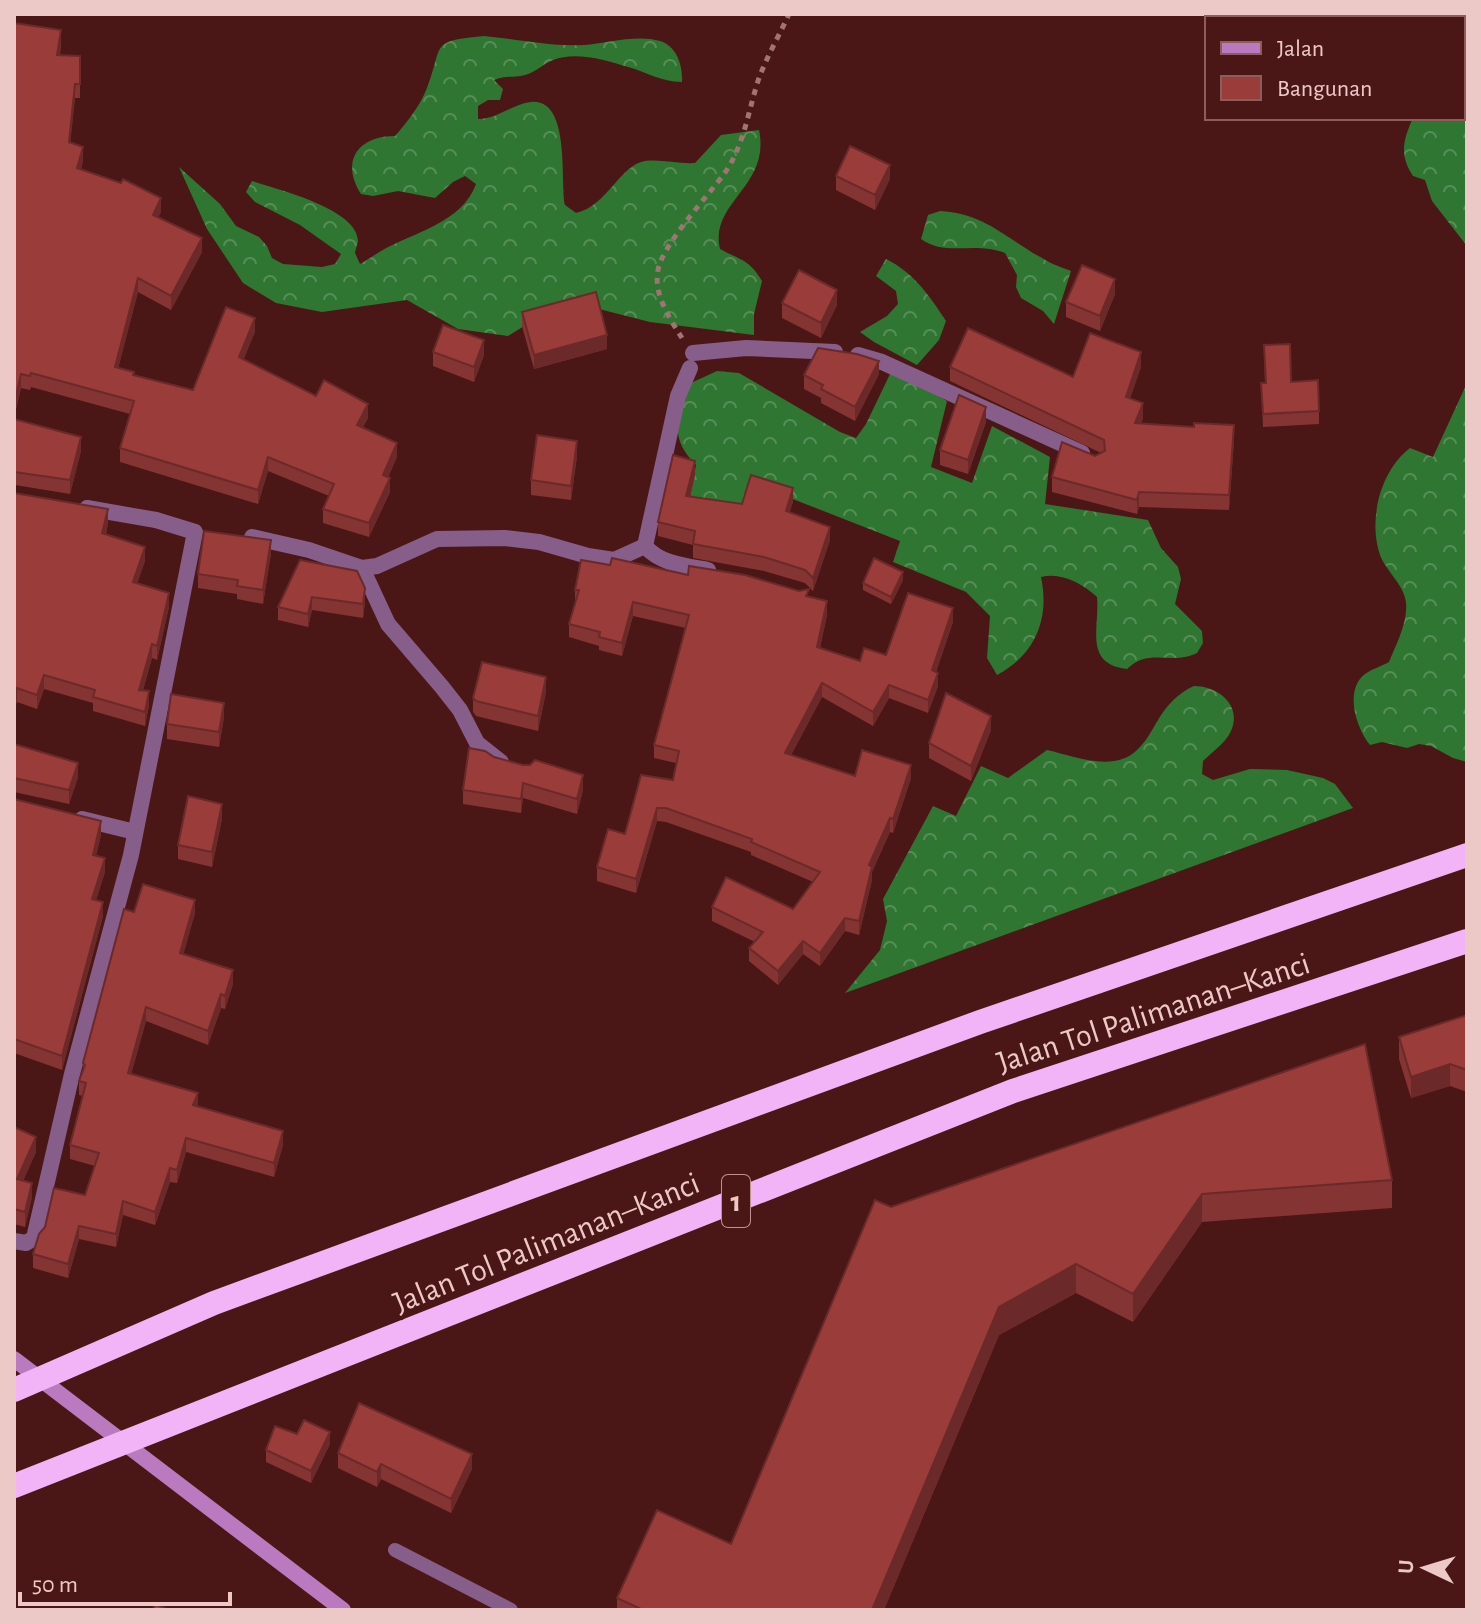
<svg xmlns="http://www.w3.org/2000/svg" width="1481" height="1624" viewBox="0 0 1481 1624" font-family="'Alegreya Sans',sans-serif">
<style>
.forest{fill:url(#forest-crowns)}
.lines{fill:none;stroke-linecap:round;stroke-linejoin:round}
.path{stroke:#a07473;stroke-width:5;stroke-dasharray:6 6;stroke-linecap:butt}
.lane{stroke:#875d8a;stroke-width:14}
.street{stroke:#875d8a;stroke-width:16}
.secondary{stroke:#bb79c0;stroke-width:16}
.highway{stroke:#f2b4f6;stroke-width:24}
.wall{fill:#843432}
.shaded-wall{fill:#6b2a29}
.building{fill:#993c3a;stroke:#6b2a29;stroke-width:2}
.labels{text-anchor:middle;stroke-width:8;stroke-linejoin:round;paint-order:stroke}
.shield{fill:#4b1616;stroke:#bc9391;stroke-width:2}
.shield-label{font-size:30px;font-weight:bold;fill:#ecc9c6}
.street-label{font-size:32px;fill:#ecc9c6;stroke:#4b1616}
</style>
<defs>
<pattern id="forest-crowns" width="20" height="18" patternUnits="userSpaceOnUse" patternTransform="scale(2)"><rect width="20" height="18" fill="#2e7631"/><path d="M2 6a3 3 0 1 1 6 0M12 15a3 3 0 1 1 6 0" fill="none" stroke="#578e57"/></pattern>
</defs>
<rect width="100%" height="100%" fill="#4b1616"/>
<path class="forest" d="M1402,14H1467V246L1432,201L1425,180L1413,176C1399,155 1403,140 1413,118H1463V18H1403Z
M484,36C517,39 551,47 584,45C606,43 638,34 660,41C677,46 683,66 682,82C661,82 647,72 628,67C606,60 575,51 553,60C543,64 536,72 525,75C514,78 505,75 494,80L503,89L500,100H488L478,106V119C498,119 512,104 531,102C571,98 560,181 565,205L576,213C607,206 620,165 645,161C661,159 678,164 695,163L721,135L759,130C771,187 709,202 720,249C740,260 749,259 762,281L754,314V335L650,322L595,308L529,323L508,336L458,329L407,300L322,312L276,303L243,283L207,229L179,167L220,204L236,226L259,237L267,246L272,258L283,264L322,267L335,264L341,254L300,225L255,202L246,192L252,181C277,189 358,209 358,241C358,242 355,252 355,253L360,264C368,260 374,255 381,251C414,232 462,223 476,184L465,176L453,182L435,198L398,191L373,196L361,194C340,161 358,136 395,136C407,122 420,106 427,88C444,45 428,41 484,36Z
M940,211C984,213 1007,239 1042,258C1051,264 1061,267 1071,271L1054,324L1043,311L1021,298L1016,287L1017,275L1005,253C974,241 946,257 921,239L928,215Z
M886,259C914,273 929,295 946,321L939,340L917,365L874,342L860,332L887,316L898,304L896,291L876,276Z
M892,370L947,401L931,467L972,483L992,426L1050,457L1045,504L1148,520L1161,548L1178,567L1181,579L1175,604L1202,631L1203,643L1197,653C1170,666 1150,647 1127,669C1083,664 1100,627 1097,597C1082,583 1061,572 1041,577C1050,619 1035,655 997,675L987,658L990,616L966,592L893,562L900,541L752,483L740,517L689,504L696,465C668,437 677,417 691,383L717,371L739,373L840,432L856,438L866,424Z
M1467,383V762L1453,758L1431,746L1419,744L1407,748L1382,742L1370,745C1356,728 1344,690 1365,674C1372,669 1382,666 1389,662C1396,645 1408,622 1406,603C1405,586 1386,571 1380,555C1368,520 1380,471 1410,448L1433,457Z
M1194,686C1218,686 1244,706 1230,733C1225,743 1211,753 1203,761L1202,774L1213,780L1250,769L1287,770L1323,778L1335,784L1353,808L845,993L880,950L887,921L883,899L933,806L956,816L981,766L1008,778L1047,750C1074,756 1114,773 1137,750C1146,742 1152,730 1158,720C1167,705 1178,693 1194,686Z"/>
<g class="lines">
<path class="path" d="M682,338C670,319 653,294 658,270C663,244 707,197 724,174C744,146 748,112 758,81C766,58 779,36 789,14"/>
<path class="lane" d="M395,1550L511,1610"/>
<path class="street" d="M693,353L746,348L835,352
M858,355L882,362L1082,453
M252,537L309,550L362,568L377,566L437,539L505,538L539,542L588,556L614,560L645,546L678,396L690,368
M645,546C660,564 686,566 708,570
M362,568L388,624L442,687L460,710L477,743L501,762
M82,819L135,832
M14,1241L26,1243L34,1238L72,1074L131,855L195,532L156,520L87,508"/>
<path class="secondary" d="M14,1359L343,1610"/>
<path class="highway" d="M14,1390L214,1303L980,1022L1467,855
M14,1486L1013,1091L1467,941"/>
</g>
<path class="wall" d="M14,23L61,44L60,56H80V98H75L70,143L83,161L81,169L161,212L158,217L202,252L171,310L138,292L118,368L134,375L193,390L255,332L243,359L316,396L368,418L363,427L397,457L388,477L390,492L369,537L323,523V509L329,496L268,471L258,504L120,462V448L130,414L31,387L30,390L21,388L14,418Z
M836,176L890,179L875,210L836,190Z
M1115,294L1100,331L1066,317V302Z
M782,303L837,305L821,338L782,318Z
M522,312L607,349L534,369L522,326Z
M1264,345L1291,382L1319,411V424L1263,427L1261,383H1265Z
M433,352L484,355L474,382L433,366Z
M950,367L1073,377L1141,367L1130,398L1143,418L1141,424L1234,440L1229,510L1139,507L1137,514L1052,492V477L1101,453L950,381Z
M879,374L855,421L821,403V398L804,389V375Z
M14,419L81,451L70,494L15,485Z
M986,422L968,474L940,465V450Z
M577,456L571,500L531,495V480Z
M695,475L690,497L742,504L793,502L789,512L830,540L813,591L805,583L764,571L693,558V545L658,536V522Z
M14,493L108,523L106,534L145,561L137,583L169,607L157,660L152,658L143,690L149,705L145,726L93,711V703L44,689L37,709L17,702Z
M271,553L263,604L237,599V594L198,588V574Z
M300,560L365,602L363,618L312,610L308,627L278,620V607Z
M610,565L688,575L809,597L827,615L820,648L860,661L886,655L953,622L936,672L938,686L928,713L889,698L873,726L822,697L791,755L855,776L911,778L893,833L890,832L872,872V880L859,935L845,931L820,966L803,954L778,985L749,961V948L755,942L712,921V907L793,909L813,882L751,855V852L666,822L657,821L636,893L597,881V867L673,780L676,763L654,758V745L686,628L633,616L622,656L599,650V646L569,637V624L575,603V590Z
M903,580L891,604L863,590V583Z
M546,692L538,731L476,716L473,712V698Z
M224,717L219,747L167,739V724Z
M991,730L971,781L929,758V743Z
M14,744L78,777L69,804L14,792Z
M494,757L523,765L583,790L577,814L523,798L521,813L463,804V790Z
M14,799L101,835L96,856L105,872L96,900L103,916L62,1070L14,1053Z
M222,819L212,867L178,859V845Z
M134,912L195,913L183,954L233,984L225,1009L221,1008L208,1045L146,1021L131,1074L198,1106L283,1145L274,1177L186,1152L177,1183L170,1182L155,1225L123,1215L116,1247L79,1239L68,1278L33,1268V1254L85,1195L95,1166L70,1159V1145L83,1096L79,1095V1081L83,1071V1063Z
M1467,1015V1092L1450,1086L1411,1098L1399,1059V1037Z
M14,1127L36,1152L23,1181L32,1197L25,1227L14,1224Z
M1392,1180V1208L1202,1222L1133,1322L1076,1293L999,1335L884,1610H617V1598L731,1544L891,1207Z
M297,1434L330,1444L311,1483L266,1462V1450Z
M338,1453L472,1469L451,1513L381,1479L377,1487L338,1468Z"/>
<path class="shaded-wall" d="M61,30V44L57,69V55Z
M75,84V98L69,156V142Z
M83,147V161L77,182V168Z
M890,165V179L875,210V195Z
M161,198V212L153,228V215Z
M202,238V252L171,310V296Z
M138,278V292L115,381V367Z
M1115,279V294L1100,331V316Z
M837,290V305L821,338V323Z
M255,318V332L239,371V357Z
M607,335V349L534,369V355Z
M484,340V355L474,382V367Z
M1141,352V367L1126,411V397Z
M879,361V374L855,421V407Z
M21,374V388L14,418V404Z
M1143,403V418L1135,438V423Z
M368,404V418L357,439V425Z
M986,407V422L968,474V460Z
M1234,425V440L1229,510V495Z
M81,437V451L70,494V480Z
M577,441V456L571,500V486Z
M397,443V457L383,489V475Z
M268,457V471L258,504V490Z
M695,461V475L686,510V496Z
M390,478V492L369,537V523Z
M793,488V502L786,525V511Z
M1139,492V507L1137,514V500Z
M108,509V523L102,546V533Z
M830,527V540L813,591V578Z
M271,540V553L263,604V590Z
M145,547V561L133,596V582Z
M903,572V580L891,604V597Z
M365,588V602L363,618V604Z
M169,593V607L157,660V646Z
M312,597V610L308,627V614Z
M827,601V615L817,661V647Z
M633,602V616L622,656V643Z
M953,608V622L932,684V670Z
M152,644V658L139,704V690Z
M938,673V686L928,713V700Z
M44,675V689L37,709V695Z
M546,677V692L538,731V716Z
M822,683V697L785,767V753Z
M889,685V698L873,726V712Z
M17,688V702L14,712V698Z
M149,691V705L145,726V712Z
M224,703V717L219,747V732Z
M991,716V730L971,781V766Z
M78,763V777L69,804V790Z
M911,765V778L893,833V819Z
M583,775V790L577,814V799Z
M523,783V798L521,813V799Z
M222,804V819L212,867V852Z
M657,808V821L636,893V879Z
M890,818V832L872,872V880L859,935V921L869,865Z
M101,821V835L93,869V855Z
M105,858V872L92,913V899Z
M195,900V913L180,967V953Z
M103,902V916L62,1070V1056Z
M845,918V931L820,966V953Z
M803,941V954L778,985V971Z
M233,970V984L225,1009V996Z
M221,994V1008L208,1045V1031Z
M146,1007V1021L128,1086V1073Z
M1450,1064V1086L1411,1098V1077Z
M198,1093V1107L193,1105Z
M283,1131V1145L274,1177V1163Z
M36,1137V1152L17,1194V1179Z
M186,1138V1152L177,1183V1170Z
M170,1168V1182L155,1225V1212Z
M32,1183V1197L25,1227V1212Z
M1202,1194V1222L1133,1322V1294Z
M123,1201V1215L116,1247V1234Z
M79,1226V1239L68,1278V1264Z
M1076,1264V1293L999,1335L884,1610H872L999,1307Z
M330,1432V1444L311,1483V1471Z
M472,1454V1469L451,1513V1499Z
M381,1464V1479L377,1487V1472Z"/>
<path class="building" d="M14,23L61,30L57,55L80,56V84H75L69,142L83,147L77,168L121,183L123,179L161,198L153,215L202,238L171,296L138,278L115,367L134,372L133,375L193,390L226,307L255,318L239,357L316,396L324,380L368,404L357,425L397,443L383,475L390,478L369,523L323,509L334,484L268,457L258,490L120,448L134,401L31,373L30,376L21,374L14,404Z
M850,146L890,165L875,195L836,176Z
M1082,265L1115,279L1100,316L1066,302Z
M799,270L837,290L821,323L782,303Z
M596,292L607,335L534,355L522,312Z
M443,325L484,340L474,367L433,352Z
M968,328L1073,377L1090,333L1141,352L1126,397L1143,403L1135,423L1194,427V423L1234,425L1229,495L1139,492L1137,500L1052,477L1062,442L1095,456L1105,451L1104,440L950,367Z
M1290,344L1291,382L1318,380L1319,411L1263,414L1261,383H1266L1264,345Z
M818,348L857,354L879,361L855,407L821,389L823,385L804,375Z
M959,395L986,407L968,460L940,450Z
M14,419L81,437L70,480L14,472Z
M537,435L577,441L571,486L531,480Z
M673,455L695,461L686,496L742,504L751,475L793,488L786,511L830,527L813,578L805,570L764,557L693,544L695,531L658,522Z
M14,493L108,509L102,533L145,547L133,582L169,593L157,646L152,644L139,690L149,691L145,712L93,697L95,690L44,675L37,695L17,688L14,698Z
M204,531L271,540L263,590L237,586L238,580L198,574Z
M612,558L688,575L689,566L745,575L799,591L809,589L806,596L827,601L817,647L860,661L864,648L886,655L908,593L953,608L932,670L938,673L928,700L889,685L873,712L822,683L785,753L855,776L862,750L911,765L893,819L890,818L869,865L872,867L859,921L845,918L820,953L803,941L778,971L749,948L763,932L712,907L726,877L793,909L820,872L751,842L752,839L666,808H657L636,879L597,867L608,829L625,834L641,775L673,780L679,751L654,745L689,615L633,602L622,643L599,637L600,632L569,624L579,590H575L581,560L610,565Z
M874,558L903,572L891,597L863,583Z
M300,560L357,571L365,588L363,604L312,597L308,614L278,607Z
M482,662L546,677L538,716L476,701L473,698Z
M946,693L991,716L971,766L929,743Z
M171,694L224,703L219,732L167,724Z
M14,744L78,763L69,790L14,778Z
M469,748L485,751L494,757L523,765H530L535,760L583,775L577,799L523,783L521,799L463,790Z
M188,796L222,804L212,852L178,845Z
M14,799L101,821L93,855L105,858L92,899L103,902L62,1056L14,1039Z
M143,884L195,900L180,953L233,970L225,996L221,994L208,1031L146,1007L128,1073L198,1093L193,1105L283,1131L274,1163L186,1138L177,1170L170,1168L155,1212L123,1201L116,1234L79,1226L68,1264L33,1254L39,1234L45,1227L54,1188L85,1195L99,1153L70,1145L86,1083L79,1081L85,1065L83,1063L124,909L134,912Z
M1467,1015V1070L1450,1064L1411,1077L1399,1037Z
M1365,1044L1392,1180L1202,1194L1133,1294L1076,1264L999,1307L872,1610H643L617,1598L657,1510L731,1544L875,1200L891,1207Z
M14,1127L36,1137L17,1179L32,1183L25,1212L14,1209Z
M359,1403L472,1454L451,1499L381,1464L377,1472L338,1453Z
M304,1420L330,1432L311,1471L266,1450L275,1426L297,1434Z
M155,1604L169,1610H153Z"/>
<g class="labels">
<rect class="shield" x="722" y="1175" width="28" height="52" rx="6"/>
<g class="shield-label">
<text x="736" y="1211">1</text>
</g>
<g class="street-label">
<text transform="translate(1153 1012) rotate(-18)" y="11">Jalan Tol Palimanan–Kanci</text>
<text transform="translate(546 1242) rotate(-22)" y="11">Jalan Tol Palimanan–Kanci</text>
</g>
</g>
<rect width="1481" height="1624" fill="none" stroke="#ecc9c6" stroke-width="32"/>
<rect x="1205" y="16" width="260" height="104" fill="#4b1616" stroke="#8b5e5c" stroke-width="2"/>
<rect x="1221" y="42" width="40" height="12" fill="#bb79c0" stroke="#8b5e5c" stroke-width="2"/>
<text x="1277" y="56" font-size="24" fill="#ecc9c6">Jalan</text>
<rect x="1221" y="76" width="40" height="24" fill="#993c3a" stroke="#8b5e5c" stroke-width="2"/>
<text x="1277" y="96" font-size="24" fill="#ecc9c6">Bangunan</text>
<g transform="translate(1425 1568) rotate(274)" stroke="#4b1616" stroke-width="6" paint-order="stroke">
<path d="M0-6L14 30L0 20L-14 30Z" fill="#ecc9c6"/>
<text y="-12" font-size="22" font-weight="bold" text-anchor="middle" fill="#ecc9c6">U</text>
</g>
<path d="M20 1592v12h210v-12" fill="none" stroke="#ecc9c6" stroke-width="4"/>
<text x="32" y="1592" font-size="24" fill="#ecc9c6" stroke="#4b1616" stroke-width="6" paint-order="stroke">50 m</text>
</svg>
